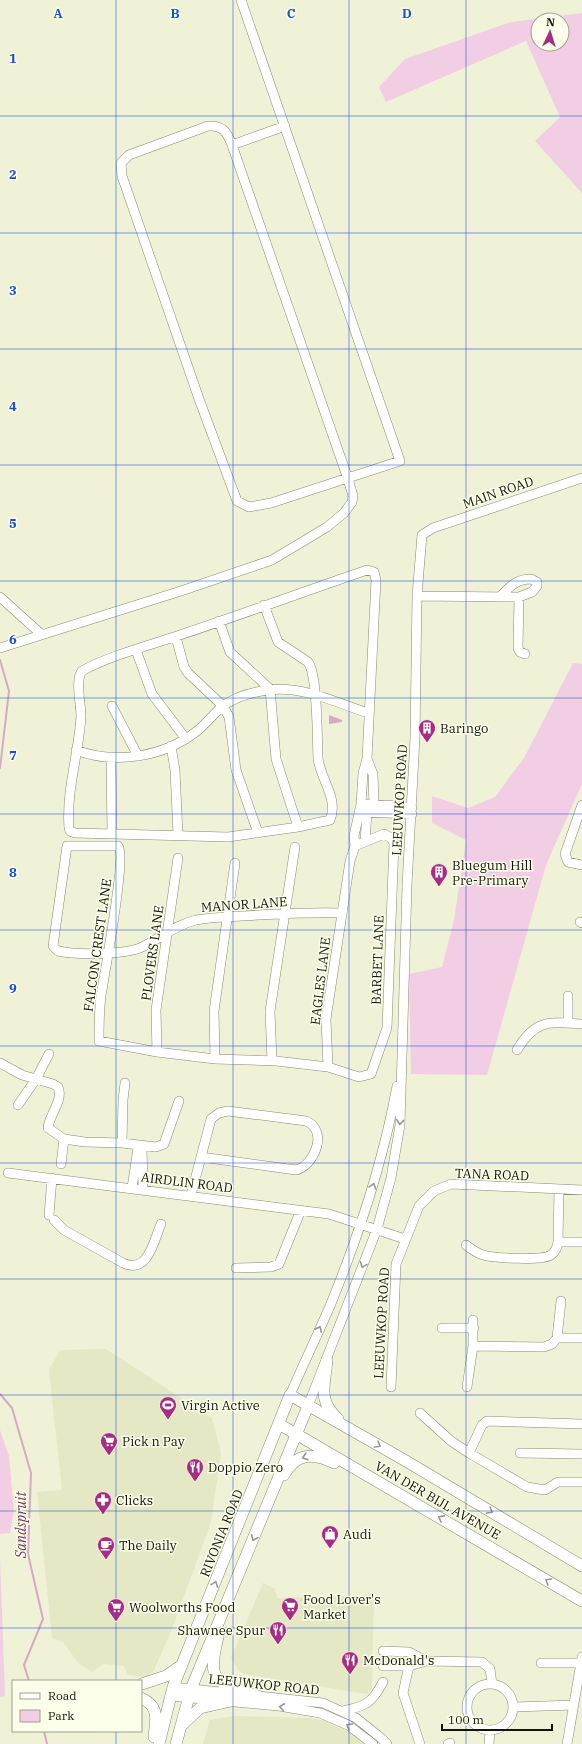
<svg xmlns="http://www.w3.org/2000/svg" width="582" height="1744" viewBox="0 0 582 1744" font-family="'IBM Plex Serif',serif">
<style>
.built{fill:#e4e8c5}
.green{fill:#f2cee4;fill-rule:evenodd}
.water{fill:#d6a9c5}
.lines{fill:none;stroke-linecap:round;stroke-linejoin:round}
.stream{stroke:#d6a9c5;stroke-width:2}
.minor-casing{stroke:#888b72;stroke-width:10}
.major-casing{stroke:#888b72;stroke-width:12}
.minor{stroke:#fff;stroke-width:9}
.major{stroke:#fff;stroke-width:11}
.oneway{stroke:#959591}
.grid{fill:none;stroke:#1d4ed8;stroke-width:1;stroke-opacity:0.55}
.labels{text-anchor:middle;stroke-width:3;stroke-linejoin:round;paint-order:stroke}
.street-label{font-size:13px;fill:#13140b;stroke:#fcffe9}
.poi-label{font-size:13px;fill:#13140b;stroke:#fcffe9;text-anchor:start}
.water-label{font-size:14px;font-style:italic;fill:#71385d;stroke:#fcffe9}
.grid-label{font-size:13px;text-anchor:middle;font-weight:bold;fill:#1d4ed8;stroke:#fcffe9;stroke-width:3;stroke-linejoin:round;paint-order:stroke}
</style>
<rect width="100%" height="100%" fill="#eff2d7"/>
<path class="built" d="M106,1349L212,1418L221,1453L211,1522L172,1629L153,1672L146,1677L128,1675L124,1666L103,1664L92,1672L79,1664L63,1642L52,1638L37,1492L62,1490L49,1370L60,1350Z
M263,1583L275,1589L277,1598L374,1595L372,1688L367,1694L244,1674L238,1670L231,1658Z
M232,1716L309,1718L329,1721L357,1737L365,1744H203L210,1720Z"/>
<path class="green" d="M582,13V193L535,141L560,117L526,41L386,102L379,87L405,59L511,22ZM538,20H562V44H538Z
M573,663L582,664V784L546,865L487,1075L411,1074L409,974L442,967L454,920L466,840L432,823V796L468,808L495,797L524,758Z
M0,1430L9,1456L14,1511L10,1533L0,1534Z
M0,1557L5,1696L0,1697Z"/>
<path class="water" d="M329,715L342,720V722L329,724Z"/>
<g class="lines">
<path class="stream" d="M0,660L9,691L0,768
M0,1394L12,1408L31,1473L28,1554L43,1619L24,1665L29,1681
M44,1731L47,1744"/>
<g class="minor-casing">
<path id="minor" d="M232,145L285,126
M417,596L519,597L532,592L537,586V582L531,579C517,579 510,586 501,596
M0,597L41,634
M519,597L518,648L520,652L525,654
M264,605L278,642L308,662C318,675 317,739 318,758C320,779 339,798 330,820L298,827L228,837L75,833L70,831L69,828C66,790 79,753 81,716C81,705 75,679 82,671C109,656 147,646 177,636C240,615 303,592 367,570L374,572L376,580L367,759L363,773L361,804L354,836L355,846L350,861L326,1019L328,1067
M219,621L230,652L270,689L276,759L298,827
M176,637L184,667L188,673L223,706L229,717L236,770L258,833
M0,648L181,591L272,560L327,527L344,513L352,502L353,496L348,479L232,145C227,132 223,125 208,126L129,155L121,163L122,176L199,399L237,501L249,507L271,503L400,461L241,0
M136,650L152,694L186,739
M112,706L138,756
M171,746L175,770L178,835
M76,750C115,765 164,757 197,731C206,724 214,713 223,706C235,697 253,692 268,690C302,685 337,703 368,713
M111,758L112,834
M367,759L373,774L374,805
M361,804L400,806L412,808
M582,805L565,854L568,862L582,865
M360,812L412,814
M365,841L367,813
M341,913C308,912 274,914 241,916C226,917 210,917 196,920C175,925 161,938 142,947C126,955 76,955 58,951L53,946L67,846H118C127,854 104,976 101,996C99,1011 99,1027 99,1041L157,1052L215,1059L276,1061L328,1067L359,1077L371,1074L387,1028L394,843L391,838L384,834L355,846
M580,922L582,923
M568,1023V996
M517,1050C535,1019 549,1022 582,1024
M157,1052L156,1010L178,858
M215,1059L214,1011L235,863
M272,1061L270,1011L295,847
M0,1063L22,1075L53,1084L58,1087C64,1100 49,1115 48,1128L64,1139
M18,1105L36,1079L49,1054
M122,1143L156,1147L164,1144L179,1101
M142,1147L143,1189
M61,1164L64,1139L85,1142L122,1143L123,1100L125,1083
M8,1173L329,1214L405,1239
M132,1188L138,1148
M191,1195L211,1119L219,1113L228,1111L306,1121C329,1131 314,1166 296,1170L201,1157
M49,1215L52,1178
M54,1220L64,1230L123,1263C148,1275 154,1240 161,1224
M558,1242H582
M466,1245C471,1249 477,1253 483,1255C493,1258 542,1261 551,1255C556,1252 557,1247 558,1242L559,1190
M236,1268L271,1267L279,1264L301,1210
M442,1328H474
M557,1338L561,1301
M473,1346L544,1347L552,1344L557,1338H582
M391,1387L396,1264L419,1206L434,1191L451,1184L582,1190
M467,1387L473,1346V1320
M290,1395C303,1365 317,1336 330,1306C359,1235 383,1162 397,1086
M308,1406L377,1229L391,1178L400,1125L407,885L415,738L417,596L422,535L433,528L582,478
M420,1413L451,1441L469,1453L527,1487L545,1490L558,1482H582
M469,1453L482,1425L487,1421L582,1424
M520,1453L582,1454
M383,1651L409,1652L426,1661
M541,1663H581
M383,1666H409L426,1661L482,1662L490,1669L492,1684
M409,1666L403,1693L420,1744
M467 1707a23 23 0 1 1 46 0a23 23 0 1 1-46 0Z
M173,1687L323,1703L356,1718L381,1738L387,1744
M171,1696L279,1706L320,1713L348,1725L373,1744
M514,1707L574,1705
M343,1711C366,1706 372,1703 383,1682
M448,1744L450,1743
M489,1744L490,1731
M567,1744L582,1657"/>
</g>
<g class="major-casing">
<path id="major" d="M327,1360C325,1386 317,1399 338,1419
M279,1424L582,1601
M284,1475C296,1453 313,1452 334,1463
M218,1637C206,1684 216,1682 258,1696
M142,1684L166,1676L182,1665
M141,1698C160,1706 156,1720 154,1737
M181,1726L200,1708L231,1701
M159,1744L173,1687L290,1395L406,1461L582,1566
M176,1744L191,1689L308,1406"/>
</g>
<use href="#minor" class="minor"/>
<use href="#major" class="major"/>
</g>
<defs><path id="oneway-chevron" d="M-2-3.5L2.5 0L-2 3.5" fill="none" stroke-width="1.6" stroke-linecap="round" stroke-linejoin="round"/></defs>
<g class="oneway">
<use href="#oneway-chevron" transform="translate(400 1122) rotate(96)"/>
<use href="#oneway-chevron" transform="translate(373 1186) rotate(-72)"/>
<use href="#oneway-chevron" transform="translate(363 1265) rotate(111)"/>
<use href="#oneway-chevron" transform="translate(319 1329) rotate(-65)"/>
<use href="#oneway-chevron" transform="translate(378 1445) rotate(30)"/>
<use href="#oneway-chevron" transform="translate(305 1457) rotate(164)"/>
<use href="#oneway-chevron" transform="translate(490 1511) rotate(31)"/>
<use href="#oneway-chevron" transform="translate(441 1518) rotate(-151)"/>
<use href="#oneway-chevron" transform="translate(254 1538) rotate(114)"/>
<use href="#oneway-chevron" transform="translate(548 1581) rotate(-149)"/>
<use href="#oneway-chevron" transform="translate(215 1584) rotate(-69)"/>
<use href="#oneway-chevron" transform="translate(282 1707) rotate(-172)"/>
<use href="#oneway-chevron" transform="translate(349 1726) rotate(-149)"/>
</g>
<path class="grid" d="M116,0V1681M233,0V1744M349,0V1744M466,0V1744M0,116H582M0,233H582M0,349H582M0,465H582M0,581H582M0,698H582M0,814H582M0,930H582M0,1046H582M0,1163H582M0,1279H582M0,1395H582M0,1511H582M0,1628H582M116,1731V1744"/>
<defs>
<g id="building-pin" transform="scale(0.9)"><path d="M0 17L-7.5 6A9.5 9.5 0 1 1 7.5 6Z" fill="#a52d83" stroke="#fcffe9"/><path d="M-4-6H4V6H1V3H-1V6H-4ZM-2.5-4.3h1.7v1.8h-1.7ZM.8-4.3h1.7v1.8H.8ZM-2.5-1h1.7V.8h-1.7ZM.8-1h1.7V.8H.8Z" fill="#fff"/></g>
<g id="stadium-pin" transform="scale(0.9)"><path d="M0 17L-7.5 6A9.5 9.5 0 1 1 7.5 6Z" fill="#a52d83" stroke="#fcffe9"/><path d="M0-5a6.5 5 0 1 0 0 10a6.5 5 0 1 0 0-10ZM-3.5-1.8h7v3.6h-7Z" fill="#fff"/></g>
<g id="supermarket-pin" transform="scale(0.9)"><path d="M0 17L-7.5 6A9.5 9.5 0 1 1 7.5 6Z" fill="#a52d83" stroke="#fcffe9"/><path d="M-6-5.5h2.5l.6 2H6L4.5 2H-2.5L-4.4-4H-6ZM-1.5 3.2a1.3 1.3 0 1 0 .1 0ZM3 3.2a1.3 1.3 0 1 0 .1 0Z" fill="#fff"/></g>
<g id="restaurant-pin" transform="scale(0.9)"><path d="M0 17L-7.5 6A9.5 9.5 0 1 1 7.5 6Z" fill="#a52d83" stroke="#fcffe9"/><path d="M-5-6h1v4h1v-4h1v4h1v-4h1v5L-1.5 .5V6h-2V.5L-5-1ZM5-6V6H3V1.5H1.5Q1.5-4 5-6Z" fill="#fff"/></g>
<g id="pharmacy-pin" transform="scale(0.9)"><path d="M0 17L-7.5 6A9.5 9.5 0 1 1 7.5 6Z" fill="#a52d83" stroke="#fcffe9"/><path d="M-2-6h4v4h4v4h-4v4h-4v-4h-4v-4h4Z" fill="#fff"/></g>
<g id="shop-pin" transform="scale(0.9)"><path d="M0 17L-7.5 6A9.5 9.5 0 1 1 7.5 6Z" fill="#a52d83" stroke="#fcffe9"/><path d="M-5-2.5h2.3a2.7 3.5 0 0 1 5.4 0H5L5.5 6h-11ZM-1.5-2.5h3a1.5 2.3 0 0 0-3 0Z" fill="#fff"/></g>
<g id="cafe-pin" transform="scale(0.9)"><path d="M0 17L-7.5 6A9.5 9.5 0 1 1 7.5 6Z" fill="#a52d83" stroke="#fcffe9"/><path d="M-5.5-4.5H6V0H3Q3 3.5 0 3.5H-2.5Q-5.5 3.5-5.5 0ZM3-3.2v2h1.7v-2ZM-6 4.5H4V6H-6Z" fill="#fff"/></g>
</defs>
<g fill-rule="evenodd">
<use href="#building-pin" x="427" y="728"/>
<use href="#building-pin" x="439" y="872"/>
<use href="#stadium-pin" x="168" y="1405"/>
<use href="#supermarket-pin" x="109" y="1441"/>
<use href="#restaurant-pin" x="195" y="1467"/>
<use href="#pharmacy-pin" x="103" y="1500"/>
<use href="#shop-pin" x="330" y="1534"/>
<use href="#cafe-pin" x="106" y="1545"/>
<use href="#supermarket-pin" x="290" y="1606"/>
<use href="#supermarket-pin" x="116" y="1607"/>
<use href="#restaurant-pin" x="278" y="1630"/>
<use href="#restaurant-pin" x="350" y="1660"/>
</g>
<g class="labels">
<g class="street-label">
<text transform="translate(498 492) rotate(-19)" y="5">MAIN ROAD</text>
<text transform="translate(399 800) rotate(-87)" y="5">LEEUWKOP ROAD</text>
<text transform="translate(244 904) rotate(-4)" y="5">MANOR LANE</text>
<text transform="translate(97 945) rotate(-82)" y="5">FALCON CREST LANE</text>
<text transform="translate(152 953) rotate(-82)" y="5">PLOVERS LANE</text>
<text transform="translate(377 960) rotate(-88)" y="5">BARBET LANE</text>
<text transform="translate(320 981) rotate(-83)" y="5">EAGLES LANE</text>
<text transform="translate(492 1174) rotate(2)" y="5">TANA ROAD</text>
<text transform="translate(187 1182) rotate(7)" y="5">AIRDLIN ROAD</text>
<text transform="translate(381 1323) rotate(-87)" y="5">LEEUWKOP ROAD</text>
<text transform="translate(438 1500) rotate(30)" y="5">VAN DER BIJL AVENUE</text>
<text transform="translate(221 1533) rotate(-68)" y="5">RIVONIA ROAD</text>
<text transform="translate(264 1684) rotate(6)" y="5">LEEUWKOP ROAD</text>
</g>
<g class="poi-label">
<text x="440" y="733">Baringo</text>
<text x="452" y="870">Bluegum Hill<tspan x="452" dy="15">Pre-Primary</tspan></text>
<text x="181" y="1410">Virgin Active</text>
<text x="122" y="1446">Pick n Pay</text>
<text x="208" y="1472">Doppio Zero</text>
<text x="116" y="1505">Clicks</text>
<text x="343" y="1539">Audi</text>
<text x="119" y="1550">The Daily</text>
<text x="303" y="1604">Food Lover's<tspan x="303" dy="15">Market</tspan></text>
<text x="129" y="1612">Woolworths Food</text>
<text x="265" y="1635" text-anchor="end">Shawnee Spur</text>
<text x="363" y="1665">McDonald's</text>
</g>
<g class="water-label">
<text transform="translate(21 1525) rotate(-90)" y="5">Sandspruit</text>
</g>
</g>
<g class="grid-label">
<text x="58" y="18">A</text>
<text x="175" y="18">B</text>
<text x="291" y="18">C</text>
<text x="407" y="18">D</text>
<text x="13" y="63">1</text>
<text x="13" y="179">2</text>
<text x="13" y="295">3</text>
<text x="13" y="411">4</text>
<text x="13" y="528">5</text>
<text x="13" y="644">6</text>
<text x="13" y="760">7</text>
<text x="13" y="877">8</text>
<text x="13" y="993">9</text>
</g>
<rect x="12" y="1680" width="130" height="52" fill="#fcffe9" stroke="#9fa190"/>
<rect x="20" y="1693" width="20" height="6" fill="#ffffff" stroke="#9fa190"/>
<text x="48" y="1700" font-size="12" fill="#13140b">Road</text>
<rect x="20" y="1710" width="20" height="12" fill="#f2cee4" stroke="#9fa190"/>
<text x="48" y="1720" font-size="12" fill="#13140b">Park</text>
<g transform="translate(550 32) rotate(4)"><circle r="19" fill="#fcffe9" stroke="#9fa190"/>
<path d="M0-3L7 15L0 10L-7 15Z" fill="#a52d83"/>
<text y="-6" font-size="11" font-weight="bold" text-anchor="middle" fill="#13140b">N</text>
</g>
<path d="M442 1724v6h110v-6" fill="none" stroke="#13140b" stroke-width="2"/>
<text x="448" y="1724" font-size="12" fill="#13140b" stroke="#fcffe9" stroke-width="3" paint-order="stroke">100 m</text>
</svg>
